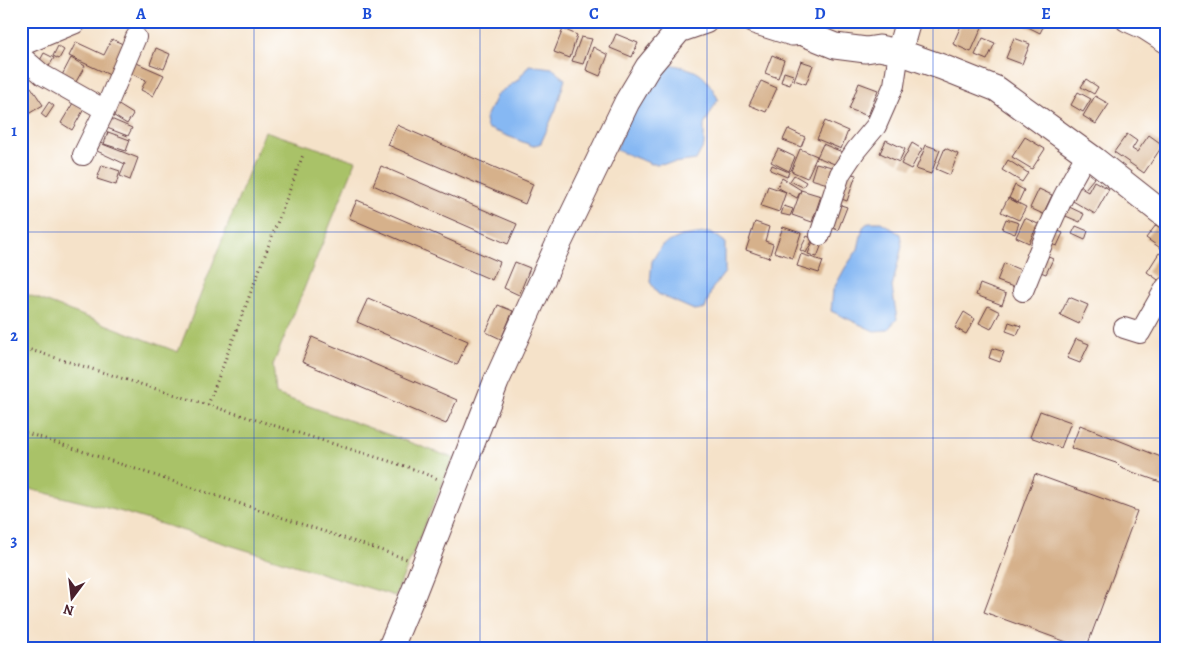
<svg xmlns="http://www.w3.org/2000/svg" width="1187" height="670" viewBox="0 0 1187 670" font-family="Alegreya,serif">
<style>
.green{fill:#a9c268;stroke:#7a704a}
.water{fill:#86b8f3;stroke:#686c8f}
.building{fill:#d6b18b}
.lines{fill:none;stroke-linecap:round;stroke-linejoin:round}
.minor-casing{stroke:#643c43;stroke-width:22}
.tertiary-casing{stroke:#643c43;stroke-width:27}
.path{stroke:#643c43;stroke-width:3;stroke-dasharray:1 4;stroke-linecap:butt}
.minor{stroke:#fff;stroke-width:20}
.tertiary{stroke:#fff;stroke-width:25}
.grid{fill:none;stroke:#1d4ed8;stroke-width:1;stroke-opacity:0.55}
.neatline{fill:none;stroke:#1d4ed8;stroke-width:2}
.grid-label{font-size:16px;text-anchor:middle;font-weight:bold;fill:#1d4ed8}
</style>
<rect width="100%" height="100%" fill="#fff"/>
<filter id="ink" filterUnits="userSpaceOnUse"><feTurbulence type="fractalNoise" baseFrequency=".02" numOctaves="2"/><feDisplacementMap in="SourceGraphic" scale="10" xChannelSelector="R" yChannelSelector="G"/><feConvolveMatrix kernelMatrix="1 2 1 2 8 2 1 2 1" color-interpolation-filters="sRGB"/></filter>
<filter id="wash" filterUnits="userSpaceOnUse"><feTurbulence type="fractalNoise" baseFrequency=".0096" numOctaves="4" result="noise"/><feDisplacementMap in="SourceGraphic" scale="20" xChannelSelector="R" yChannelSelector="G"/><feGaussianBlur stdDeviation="1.12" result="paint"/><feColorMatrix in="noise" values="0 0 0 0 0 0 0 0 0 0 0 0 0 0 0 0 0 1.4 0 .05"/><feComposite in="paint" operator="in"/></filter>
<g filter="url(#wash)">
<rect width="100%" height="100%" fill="#f5e2c9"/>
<path class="green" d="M265,131L356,161L273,365L276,394L453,458L395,596L119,511L21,487V292L178,352Z"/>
<path class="water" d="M665,63C695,70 703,69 718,99L704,125V145L696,160L674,163L652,164L616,150L632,111Z
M529,65L552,68L565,79L556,109L541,143L533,146L487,128L485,119L497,94L518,80Z
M869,222H881L900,234L902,246L892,287L897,319L887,330L874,331L831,311L833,290L845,268L858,249L863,227Z
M711,232L725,242V272L712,289L705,309L694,310L658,294L650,282L652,261L662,245L682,236Z"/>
<g id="blocks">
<path class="building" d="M963,21H975L983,25L971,52L953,44Z
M1028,21H1046L1040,33L1026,26Z
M563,29L577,35L570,58L554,52Z
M616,34L638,43L632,57L610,48Z
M581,37L592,39L583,64L572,61Z
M983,38L995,43L987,60L975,55Z
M1014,38L1030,44L1022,64L1006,58Z
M112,39L127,46L112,76L69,56L76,42L104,55Z
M58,46L64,50L59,59L53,56Z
M593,47L608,55L600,76L586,70Z
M156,48L170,54L164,69L150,64Z
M44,53L54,58L46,71L37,66Z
M772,55L784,60L778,78L765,73Z
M71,58L85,66L73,87L60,79Z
M132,61L164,75L153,96L141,90L146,80L128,72Z
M801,61L813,65L806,84L794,80Z
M784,72L793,75L790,85L781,82Z
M1086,79L1098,87L1094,94L1081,87Z
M761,81L777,88L766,112L749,105Z
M859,83L878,90L868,116L849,109Z
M31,87L43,105L25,116L21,110V93Z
M1078,92L1091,99L1083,112L1071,105Z
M1095,96L1109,104L1096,124L1083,116Z
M49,102L54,106L46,118L41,114Z
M73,103L84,109L72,130L61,123Z
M117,104L133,114L127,124L111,114Z
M111,119L132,128L128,136L107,128Z
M825,121L848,131L841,149L817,139Z
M397,125L533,184L525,204L388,145Z
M788,129L805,137L801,147L783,140Z
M108,132L130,140L126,151L104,144Z
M1127,134L1137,141L1132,149L1137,152L1149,135L1163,145L1144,173L1114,152Z
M1025,137L1045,149L1032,169L1012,157Z
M886,140L905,149L899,162L880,153Z
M100,143L138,158L130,180L120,176L125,164L97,151Z
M912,143L922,149L911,169L901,164Z
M823,144L847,154L842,167L817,157Z
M926,145L940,150L931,174L916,169Z
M945,148L958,154L950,175L936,169Z
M778,149L795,157L789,171L771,162Z
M800,149L817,156L807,178L791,171Z
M1008,160L1028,173L1022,182L1002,170Z
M816,163L836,168L831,185L811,179Z
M102,165L120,171L116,185L97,179Z
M772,165L789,172L787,177L770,170Z
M381,166L517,224L508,244L373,185Z
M1083,169L1094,178L1085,189L1074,179Z
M848,173L856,175L847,201L839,198Z
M794,175L806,182L803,187L790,181Z
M782,178L801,190L797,198L777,187Z
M1094,181L1109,189L1095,214L1066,197L1074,184L1088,192Z
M1015,185L1024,190L1018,203L1009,198Z
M768,186L786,192L779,212L761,206Z
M1039,189L1052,195L1043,214L1030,208Z
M801,190L821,196L812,222L792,215Z
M1008,198L1026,207L1019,220L1001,212Z
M357,200L500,262L492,280L349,218Z
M835,203L847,207L838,230L827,226Z
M1065,205L1084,214L1080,222L1061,214Z
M784,206L793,209L790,216L781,214Z
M1025,218L1038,224L1029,243L1016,237Z
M1006,219L1019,223L1015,234L1002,229Z
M755,222L769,227L765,241L773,244L769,258L746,250Z
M1156,225L1166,232V252L1146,238Z
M1076,226L1088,231L1085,240L1072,234Z
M783,227L801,233L793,258L774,252Z
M1053,229L1063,233L1057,246L1048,243Z
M807,236L813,239L806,253L800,250Z
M813,241L822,244L817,257L808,254Z
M1159,253L1166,257V275L1161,282L1147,272Z
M801,254L823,261L819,273L797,266Z
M1042,254L1053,259L1046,274L1035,270Z
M515,262L530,268L519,295L504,288Z
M1004,263L1023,271L1016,288L997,281Z
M980,284L1006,294L1002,305L976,295Z
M1069,297L1088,305L1079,324L1060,315Z
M368,298L468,341L457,365L357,322Z
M498,305L513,311L501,339L486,332Z
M988,306L1000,312L991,329L979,323Z
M964,312L975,319L966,334L955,328Z
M1009,322L1021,326L1017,335L1006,331Z
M312,337L457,400L446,424L302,362Z
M1076,339L1089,344L1080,363L1067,358Z
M992,348L1004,352L1000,362L989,358Z
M1040,411L1071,422L1061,448L1030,437Z
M1080,425L1166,459V484L1121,468L1116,463L1071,448Z
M1035,474L1137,511L1086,649L984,612Z"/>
</g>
</g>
<g filter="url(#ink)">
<use href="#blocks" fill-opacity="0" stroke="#643c43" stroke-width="1"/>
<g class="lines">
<g class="minor-casing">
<path id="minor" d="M1126,21L1144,29L1166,43
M21,56L43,75L105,110
M83,155L105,110L136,37
M820,235L840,174L856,150L876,126L894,85L899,52
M1023,291C1042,244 1060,197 1087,154
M1124,328L1140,333L1166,287"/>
</g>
<g class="tertiary-casing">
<path id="tertiary" d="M754,21L792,33L801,32L835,46L866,50L879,48L899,52L942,67L997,89L1095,160L1166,216
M21,43L74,21
M899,52L908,21
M390,649L413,594L496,382L557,247L627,102L648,67L679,30L705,21"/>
</g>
<path class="path" d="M21,347L408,467L438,479
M208,405L303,155
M21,431L407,559"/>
<use href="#minor" class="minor"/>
<use href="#tertiary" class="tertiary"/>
</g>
</g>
<path class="grid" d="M254,21V649M480,21V649M707,21V649M933,21V649M21,232H1166M21,438H1166"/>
<rect width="1187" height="670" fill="none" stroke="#fff" stroke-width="55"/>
<g transform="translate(72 598) rotate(195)" stroke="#ffffff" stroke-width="4" paint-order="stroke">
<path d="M0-4L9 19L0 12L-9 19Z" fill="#4a1f2b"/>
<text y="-8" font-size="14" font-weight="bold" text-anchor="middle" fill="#4a1f2b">N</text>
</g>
<rect x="28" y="28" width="1132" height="614" class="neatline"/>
<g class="grid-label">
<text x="141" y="19">A</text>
<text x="367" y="19">B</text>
<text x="594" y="19">C</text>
<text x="820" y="19">D</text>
<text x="1046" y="19">E</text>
<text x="14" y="136">1</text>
<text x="14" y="341">2</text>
<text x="14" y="546">3</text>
</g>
</svg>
